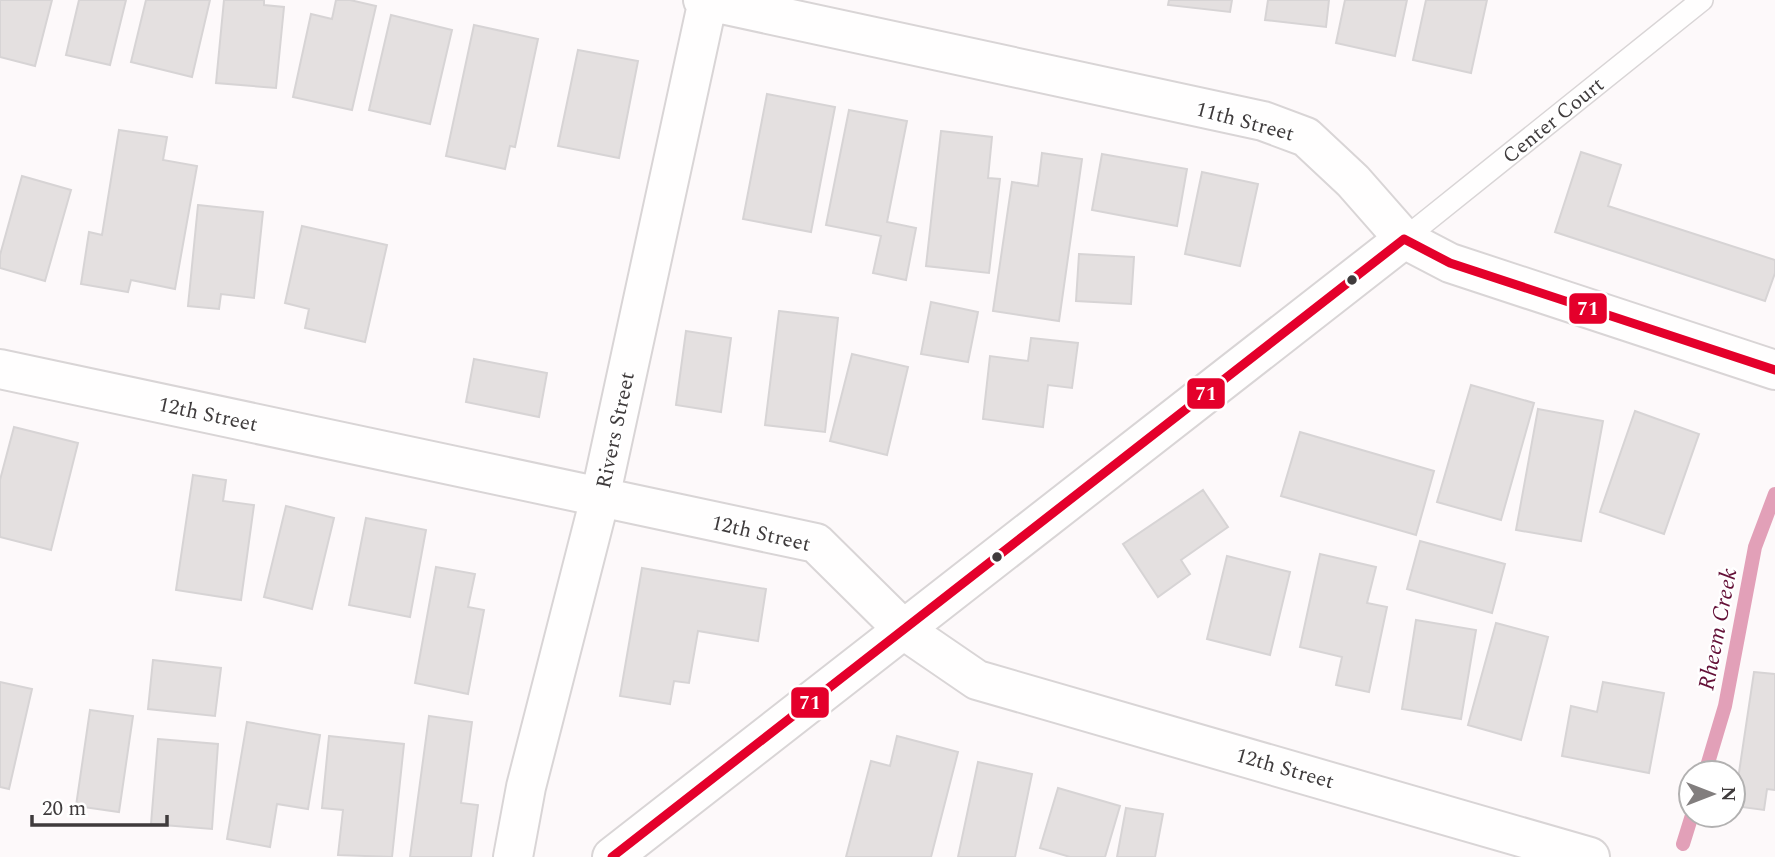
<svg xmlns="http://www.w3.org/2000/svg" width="1775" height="857" viewBox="0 0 1775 857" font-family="Spectral,serif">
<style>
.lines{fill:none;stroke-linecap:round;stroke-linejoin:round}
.stream{stroke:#e2a0b8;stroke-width:14}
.building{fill:#e4e0e0;stroke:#d7d4d5;stroke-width:2}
.service-casing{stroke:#d9d5d6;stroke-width:24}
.minor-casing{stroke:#d9d5d6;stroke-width:42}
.tertiary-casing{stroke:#d9d5d6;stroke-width:42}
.service{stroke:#fffefe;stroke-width:21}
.minor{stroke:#fffefe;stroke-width:38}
.tertiary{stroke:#fffefe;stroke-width:38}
.bus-1-casing{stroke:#fff;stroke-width:14}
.bus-1{stroke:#e4002b;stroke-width:9}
.bus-dot{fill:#3f3b3c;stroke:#fff;stroke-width:2.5}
.labels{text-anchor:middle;stroke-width:5;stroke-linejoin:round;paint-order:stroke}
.street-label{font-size:21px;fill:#3f3b3c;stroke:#fff}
.water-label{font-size:23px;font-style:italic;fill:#641037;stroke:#fff}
.line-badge{stroke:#fff;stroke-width:2.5}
.badge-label{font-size:19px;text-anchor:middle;font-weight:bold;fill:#fff}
</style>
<rect width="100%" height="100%" fill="#fdf9fa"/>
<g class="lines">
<path class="stream" d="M1705,773L1725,706L1755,547L1775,494
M1683,844L1692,815"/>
</g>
<path class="building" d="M0,0H52L35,66L0,57Z
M79,0H126L110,65L66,55Z
M146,0H210L192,77L131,62Z
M224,0H264V5L284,7L276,88L216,83Z
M336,0H350L376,6L352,110L293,97L311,14L332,19Z
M1169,0H1232L1230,12L1168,5Z
M1268,0H1329L1326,27L1265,20Z
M1345,0H1407L1395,56L1336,43Z
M1426,0H1487L1471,73L1413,60Z
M391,15L452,30L430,124L369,110Z
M474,25L538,39L515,147L510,146L505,169L446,156Z
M578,50L638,61L619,158L558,146Z
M767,94L835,107L811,232L743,219Z
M849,110L907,121L887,222L916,228L906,280L873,273L881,236L826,225Z
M119,130L167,137L163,160L197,166L175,289L131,280L128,292L81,284L89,232L102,235Z
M941,131L992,137L988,178L1000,179L989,273L926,266Z
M1581,152L1621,165L1608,206L1775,260V273L1765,301L1555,232Z
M1042,153L1082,159L1059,321L993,311L1012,182L1038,186Z
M1102,154L1187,169L1177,226L1092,210Z
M1202,172L1258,184L1240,266L1185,254Z
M22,176L71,190L45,281L0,268V255Z
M198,205L263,212L254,298L221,294L219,309L188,306Z
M302,226L387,245L365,342L305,328L309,309L285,303Z
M1079,254L1134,257L1131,304L1076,301Z
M931,302L978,312L968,362L921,354Z
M779,311L838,318L825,432L765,425Z
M686,331L731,338L721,412L676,405Z
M1031,338L1078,343L1072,388L1048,385L1043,427L983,419L990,356L1028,361Z
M852,354L908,367L887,455L830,441Z
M474,359L547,373L539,417L466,402Z
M1471,385L1534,403L1501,520L1437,502Z
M1538,409L1603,421L1581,541L1516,530Z
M1635,411L1699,434L1664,534L1600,512Z
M14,427L78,443L51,550L0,537V480Z
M1300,432L1434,471L1416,535L1281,496Z
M193,475L226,480L223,501L254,505L241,600L176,590Z
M1203,490L1228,527L1181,560L1190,574L1158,597L1123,544Z
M286,506L334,518L312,609L264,597Z
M366,518L426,530L410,617L349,605Z
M1420,541L1505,564L1492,613L1407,589Z
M1320,554L1376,567L1367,603L1387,607L1369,692L1336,685L1342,657L1300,647Z
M1227,556L1290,572L1270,655L1207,639Z
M436,567L475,574L468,607L484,610L468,694L415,683Z
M642,568L766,589L758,641L698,631L689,683L674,681L670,704L620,696Z
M1416,620L1476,630L1461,719L1402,709Z
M1496,623L1548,637L1521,740L1468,725Z
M153,660L221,668L215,716L148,709Z
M1754,672L1775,674V790L1767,789L1764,810L1734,806Z
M0,682L32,689L9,789L0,787Z
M1603,682L1664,693L1649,773L1562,756L1571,706L1597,712Z
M90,710L133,716L119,812L76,806Z
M429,716L472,722L461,803L478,805L471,857H410Z
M247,722L320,735L308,809L277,804L270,847L227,839Z
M329,736L404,744L392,857L338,855L343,810L322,808Z
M897,736L958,752L931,857H846L871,761L890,766Z
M158,739L218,744L212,829L151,824Z
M978,762L1032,774L1015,857H958Z
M1058,788L1120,806L1105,857H1070L1040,848Z
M1126,808L1163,814L1155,857H1117Z"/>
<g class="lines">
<g class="service-casing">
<path id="service" d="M1404,239L1702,0"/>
</g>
<g class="minor-casing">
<path id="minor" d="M703,0L1263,121L1306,137L1353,181L1404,239
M0,369L816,543L904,630L977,680L1590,857
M513,857L526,787L600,498L708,0"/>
</g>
<g class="tertiary-casing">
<path id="tertiary" d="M612,857L1404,239L1450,263L1775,370"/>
</g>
<use href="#service" class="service"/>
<use href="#minor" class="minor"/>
<use href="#tertiary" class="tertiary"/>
<g class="bus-1-casing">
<path id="bus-1" d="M1404,239L1450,263L1775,370
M612,857L1404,239"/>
</g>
<use href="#bus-1" class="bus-1"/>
</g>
<g class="bus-dot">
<circle cx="1352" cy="280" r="6"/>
<circle cx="997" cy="557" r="6"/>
</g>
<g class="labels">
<g class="street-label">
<text transform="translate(1553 120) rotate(-39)" y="7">Center Court</text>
<text transform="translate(1245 121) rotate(15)" y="7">11th Street</text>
<text transform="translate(208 414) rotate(12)" y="7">12th Street</text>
<text transform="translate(615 430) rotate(-78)" y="7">Rivers Street</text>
<text transform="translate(761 533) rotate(13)" y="7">12th Street</text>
<text transform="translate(1285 768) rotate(16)" y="7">12th Street</text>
</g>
<g class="water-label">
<text transform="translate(1717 629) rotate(-79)" y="8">Rheem Creek</text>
</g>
</g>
<g class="line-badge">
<rect x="1568" y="292" width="40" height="33" rx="7" fill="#e4002b"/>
<rect x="1186" y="377" width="40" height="33" rx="7" fill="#e4002b"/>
<rect x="790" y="686" width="40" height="33" rx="7" fill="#e4002b"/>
</g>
<g class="badge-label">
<text x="1588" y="315">71</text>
<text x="1206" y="400">71</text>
<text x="810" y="709">71</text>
</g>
<g transform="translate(1712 794) rotate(90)"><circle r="33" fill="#ffffff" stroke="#b2b1b1" stroke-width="2"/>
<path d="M0-5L12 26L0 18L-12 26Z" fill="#827e7e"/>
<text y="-10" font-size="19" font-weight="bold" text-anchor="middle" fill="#3f3b3c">N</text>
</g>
<path d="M32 815v10h135v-10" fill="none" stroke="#3f3b3c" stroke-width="3.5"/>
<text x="42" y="815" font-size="21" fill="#3f3b3c" stroke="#ffffff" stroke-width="5" paint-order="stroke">20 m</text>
</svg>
